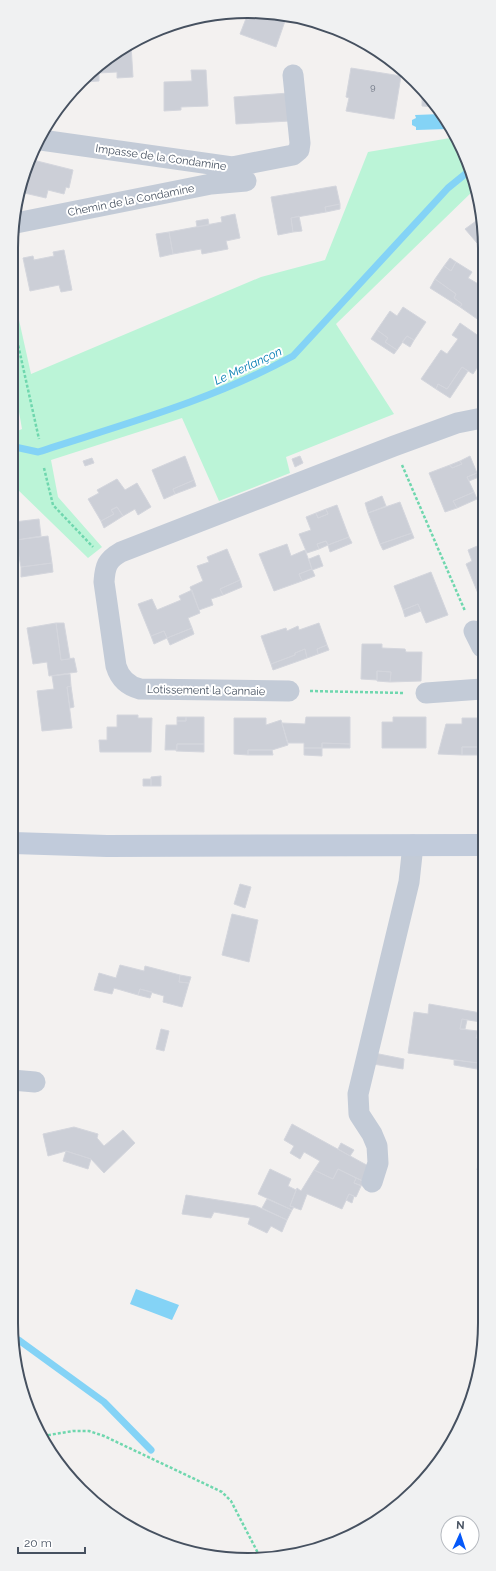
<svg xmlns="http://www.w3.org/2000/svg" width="496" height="1571" viewBox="0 0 496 1571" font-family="Raleway,sans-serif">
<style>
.green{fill:#bbf4d7}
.water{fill:#84d3f6}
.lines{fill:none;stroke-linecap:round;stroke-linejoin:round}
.stream{stroke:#84d3f6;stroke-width:7}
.building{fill:#cccfd7;stroke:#d4d6dd}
.path{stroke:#6fd7ae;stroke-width:2.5;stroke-dasharray:3 2;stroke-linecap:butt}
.minor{stroke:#c3cbd7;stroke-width:21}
.secondary{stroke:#c1cbdb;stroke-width:22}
.labels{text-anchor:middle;stroke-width:4;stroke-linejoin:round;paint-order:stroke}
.number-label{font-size:9px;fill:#68707e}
.street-label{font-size:11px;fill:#465160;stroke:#fff}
.water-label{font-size:12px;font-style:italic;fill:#017bb2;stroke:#fff}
.rim{fill:none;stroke:#465160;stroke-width:2}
</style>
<rect width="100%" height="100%" fill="#f3f1f0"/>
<path class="green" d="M456,137L461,143L475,189L336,324L394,414L286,457L290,473L219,501L182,418L51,460L58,497L102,547L88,558L14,486L15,432L22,429L15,389V302L31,374L261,277L325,260L368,152Z"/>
<path class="water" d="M441,114L448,124V129L416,130V127L412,125V120L416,118L415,115Z
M136,1289L179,1305L172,1320L130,1304Z"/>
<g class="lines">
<path class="stream" d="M15,447L38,452C124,424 213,400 293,356L448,188L469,171
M14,1338L20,1341L104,1402L151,1450"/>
</g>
<path class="building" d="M247,16H270L285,21L276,47L240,34Z
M312,22L341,33V35L312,26Z
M341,33L367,43L368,44L341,35Z
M131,45L133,77L117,78V72L99,73V81L85,82L117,51Z
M351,68L401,76L394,119L346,111L349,98L346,97Z
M191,70H206L208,106L181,107V110L164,111V82L192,81Z
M422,89L426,92L436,107L422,106Z
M289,93L290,121L236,124L234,97Z
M33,160L73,170L69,188L66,187L64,194L48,190L46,198L20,192Z
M336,186L340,204L325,207L326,212L291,218L293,232L278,235L271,197Z
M340,204V209L326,212L325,207Z
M235,214L240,238L226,241L228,249L202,254L201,249L173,254L169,232L222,222L221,217Z
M299,216L302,231L293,232L291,218Z
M483,216V241L482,239L477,243L465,229Z
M208,219L209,225L197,227L196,221Z
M169,232L173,254L160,257L156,234Z
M64,250L72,290L61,292L59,285L30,291L23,258L33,256L34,260L54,256L53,252Z
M450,258L456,262L451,271L444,266Z
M456,262L472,272L468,278L480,285L483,281V323L460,307L462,304L454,298L456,294L435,279L444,266L451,271Z
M435,279L456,294L454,298L462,304L460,307L430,288Z
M403,307L426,322L414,340L407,336L397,350L385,342L388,338L377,330L390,311L397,316Z
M460,323L483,339V344L477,352L483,355V359L473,374L462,367L447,389L438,384L436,389L421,379L441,350L447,354L458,339L452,335Z
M377,330L388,338L385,342L397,350L394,354L371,339Z
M407,336L414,340L410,347L402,342Z
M462,367L468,371L450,398L436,389L438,384L447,389Z
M185,456L194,480L173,489L175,494L164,499L152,470Z
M300,456L303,463L295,467L292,459Z
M470,456L477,473L467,477L474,492L453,501L457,508L445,512L429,473L450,465L452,468L462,464L460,461Z
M92,458L94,463L85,466L83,461Z
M460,461L462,464L452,468L450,465Z
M477,473L479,477L469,481L467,477Z
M117,479L125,490L137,483L151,507L138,515L135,509L123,516L117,507L111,510L114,514L101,521L88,499L99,493L97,490Z
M194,480L196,486L175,494L173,489Z
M474,492L477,499L457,508L453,501Z
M382,496L386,506L368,513L365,503Z
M400,502L412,533L380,544L368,513Z
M337,505L349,537L328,545L326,541L317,544L319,549L307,553L299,534L311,530L306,517L316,513L318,518L328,514L326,509Z
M117,507L123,516L104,528L101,521L114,514L111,510Z
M326,509L328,514L318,518L316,513Z
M39,519L41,536L16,540L14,522Z
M412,533L414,538L383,550L380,544Z
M48,536L52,563L21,567L16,540Z
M349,537L352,543L330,552L328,545Z
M326,541L328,545L319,549L317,544Z
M287,544L291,556L305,550L312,569L299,574L302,581L274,591L259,554Z
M482,544V589L477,591L466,564L472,561L468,550Z
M227,549L240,580L220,589L223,595L211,599L213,605L199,610L190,587L203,581L197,566L209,562L207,557Z
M319,555L323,566L312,570L309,559Z
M52,563L53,572L21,577V567Z
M312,569L315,576L302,581L299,574Z
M431,572L448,615L426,623L418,604L403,610L394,586Z
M240,580L242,587L223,595L220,589Z
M482,589V598L480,599L477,591Z
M192,590L200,613L188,618L192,628L167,638L164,631L151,636L138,604L152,599L157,610L181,600L179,596Z
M418,604L421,611L405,617L403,610Z
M56,623H64L70,659L61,660Z
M56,623L61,660L74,658L77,672L49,676L47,662L33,664L27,628Z
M319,623L327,645L317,649L318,654L307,658L305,649L295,653V655L271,664L261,636L286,628L287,631L298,626L299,630Z
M192,628L194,634L170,645L167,638Z
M164,631L167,638L154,644L151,636Z
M362,644H382V648L405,649L406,652H422L421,681L390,682L391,672L377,671V680L361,679Z
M327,645L329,650L318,654L317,649Z
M305,649L307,658L273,670L271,664L295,655V653Z
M377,671L391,672L390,682L377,681Z
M70,674L71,686L67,687L72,728L42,731L37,691L54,689L52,676Z
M71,686L74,707L70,708L67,687Z
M117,715H138V718H152L151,752H100L99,740H107V727H117Z
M177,717H186V721H177Z
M186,717H204V744H177V750H165L166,725H177V721H186Z
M306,717H350V744L322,743V748H304V743H288L282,723L305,724Z
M393,717H426V748H382V722H393Z
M234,718H266V725L281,720L288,745L272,750H248V755L234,754Z
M462,718H482V747H462V755L438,754L446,724H462Z
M322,743L350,744V748H322Z
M177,744H204V752L176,751Z
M462,747H482V755H462Z
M304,748H322V756L304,755Z
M248,750H272L273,755H248Z
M161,776V786H151V777Z
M143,779H151V786H143Z
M240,884L251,887L245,908L234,904Z
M232,914L258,920L249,962L222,955Z
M120,965L144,971L145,966L180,975L179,982L189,983L182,1007L163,1002L164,996L140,989L138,995L114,988L112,994L94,990L99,973L116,978Z
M180,975L191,977L189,983L179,982Z
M140,989L152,992L150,998L138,995Z
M429,1004L481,1013V1022L462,1019L460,1029L478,1031L476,1038L481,1039V1070L477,1069L478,1063L408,1053L414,1012L428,1014Z
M462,1019L467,1020L465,1029H460Z
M161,1029L169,1031L164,1051L156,1049Z
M374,1053L404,1059L403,1069L373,1064Z
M454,1060L478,1063L477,1069L454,1065Z
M292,1124L372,1168L365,1182L338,1169L333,1179L314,1170L320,1161L304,1152L300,1159L290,1153L294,1146L284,1140Z
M74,1127L98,1134L97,1138L104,1146L123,1130L135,1143L104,1173L91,1159L66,1151L48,1156L43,1134Z
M341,1143L354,1150L350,1156L338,1149Z
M481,1149V1171L477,1170Z
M66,1151L91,1159L88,1169L63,1161Z
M270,1169L291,1179L288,1186L296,1190L290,1206L294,1207L292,1210L258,1194Z
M338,1169L356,1178L354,1183L361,1186L356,1197L349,1194L342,1209L307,1194L301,1210L290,1206L297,1188L301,1191L314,1170L333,1179Z
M356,1178L365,1182L363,1186L354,1183Z
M349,1194L354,1196L352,1203L346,1200Z
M186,1195L256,1206L287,1220L282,1232L271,1226L267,1233L248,1224L250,1218L214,1212L211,1218L182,1214Z
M267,1199L292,1210L287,1220L262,1208Z"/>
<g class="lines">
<path class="path" d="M15,331L39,439
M402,465L465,611
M44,468L53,505L93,547
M310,691L405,693
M43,1436L73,1431H89L104,1436L222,1492L231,1501L259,1555"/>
<path class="minor" d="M41,140L232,167L293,155L299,150L300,143L293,75
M16,223L211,184L246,181
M474,631L482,647
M289,691L140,689C128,686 120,679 116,666L104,582C105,566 107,560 121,552L394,446L457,423L482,418
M426,693L482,689
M12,1080L35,1082
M372,1182L378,1163L377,1146L372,1134L359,1114L358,1094L409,882L413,845"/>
<path class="secondary" d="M13,843L107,846L482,845"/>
</g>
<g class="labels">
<g class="number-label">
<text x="373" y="90">9</text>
</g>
<g class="street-label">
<text transform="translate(161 157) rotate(8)" y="4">Impasse de la Condamine</text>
<text transform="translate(131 200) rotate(-11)" y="4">Chemin de la Condamine</text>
<text transform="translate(206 690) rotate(1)" y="4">Lotissement la Cannaie</text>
</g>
<g class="water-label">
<text transform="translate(248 366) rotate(-25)" y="4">Le Merlançon</text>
</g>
</g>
<path d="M0 0H496V1571H0ZM248 18H248A230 230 0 0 1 478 248V1323A230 230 0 0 1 248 1553H248A230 230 0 0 1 18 1323V248A230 230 0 0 1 248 18Z" fill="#f0f1f2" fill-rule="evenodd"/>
<path class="rim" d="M248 18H248A230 230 0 0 1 478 248V1323A230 230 0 0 1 248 1553H248A230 230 0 0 1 18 1323V248A230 230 0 0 1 248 18Z"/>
<g transform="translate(460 1535) rotate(3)"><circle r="19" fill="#ffffff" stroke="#b5b9bf"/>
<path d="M0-3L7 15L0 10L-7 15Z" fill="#0558f9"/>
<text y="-6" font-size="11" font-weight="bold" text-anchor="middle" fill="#465160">N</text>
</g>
<path d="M18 1547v6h67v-6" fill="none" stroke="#465160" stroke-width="2"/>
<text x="24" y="1547" font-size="12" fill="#465160" stroke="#ffffff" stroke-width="3" paint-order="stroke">20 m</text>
</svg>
